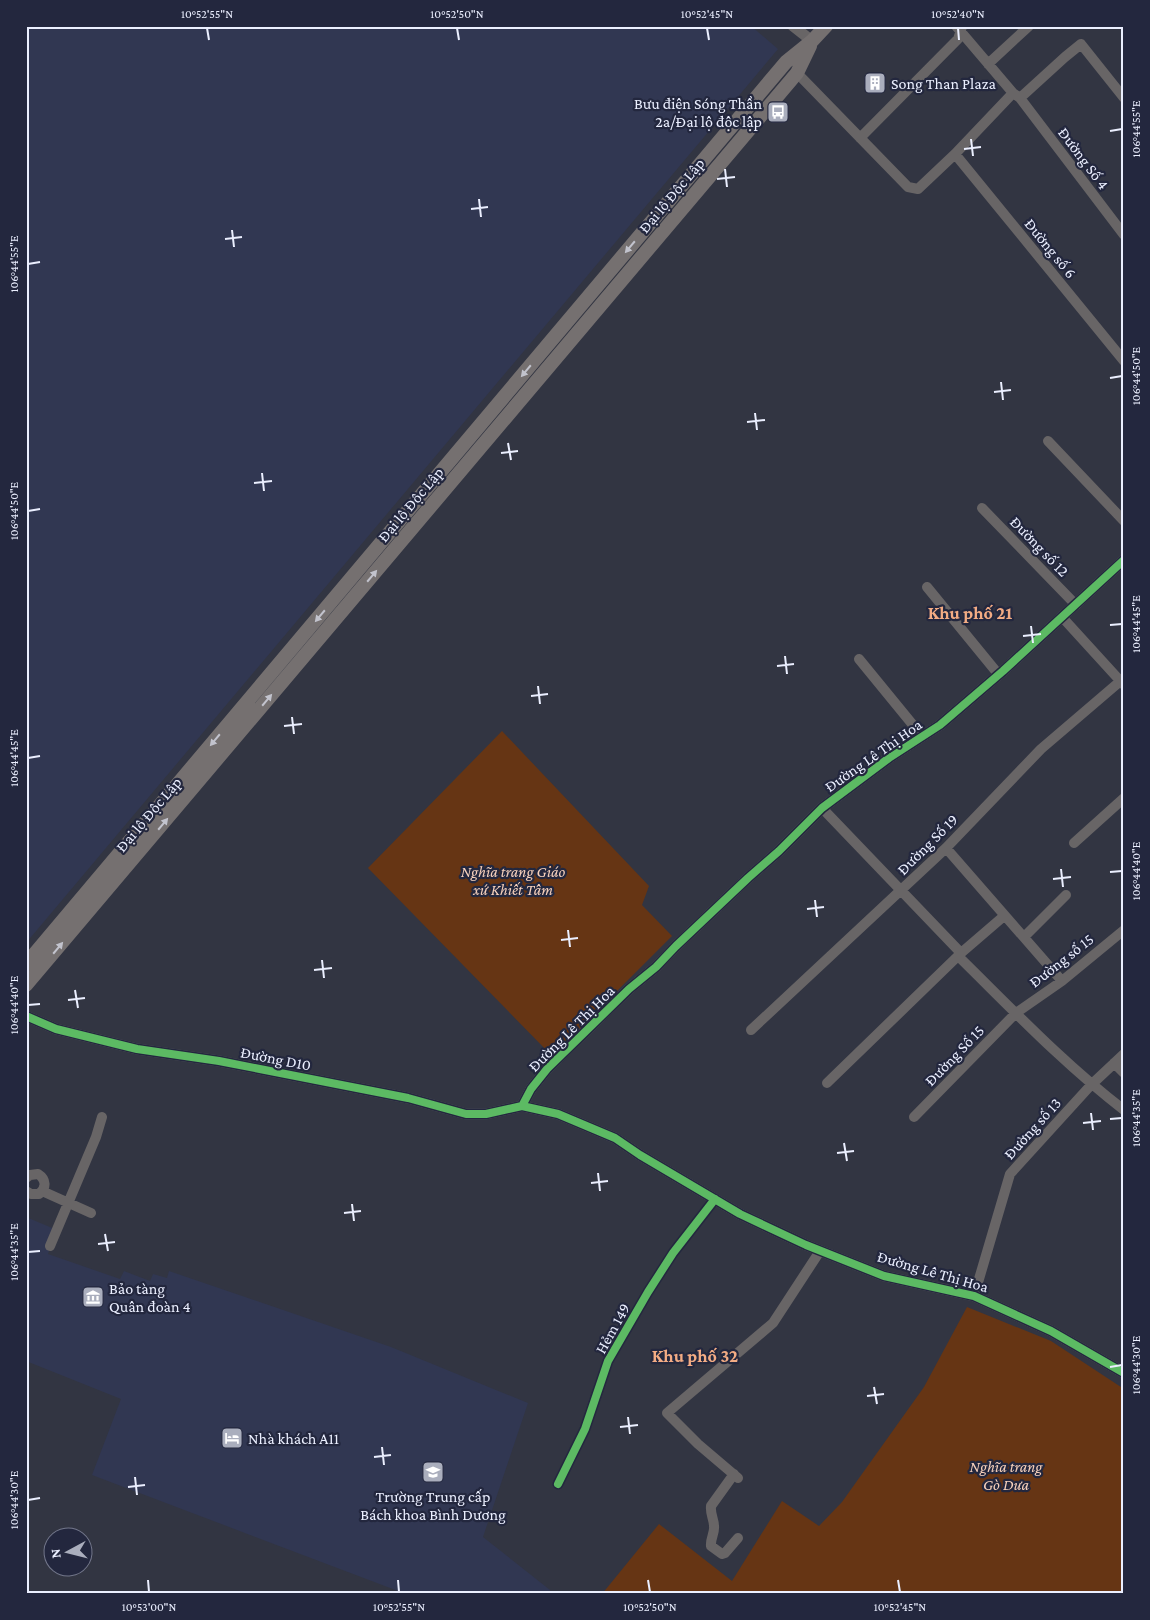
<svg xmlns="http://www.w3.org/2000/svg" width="1150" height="1620" viewBox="0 0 1150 1620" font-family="'Crimson Pro',serif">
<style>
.built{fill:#313752}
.green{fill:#663514}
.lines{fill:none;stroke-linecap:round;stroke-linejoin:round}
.minor{stroke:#686566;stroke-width:10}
.tertiary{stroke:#686566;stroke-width:11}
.secondary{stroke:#757070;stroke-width:14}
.cycleway-casing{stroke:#23273e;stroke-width:11}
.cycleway{stroke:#5cba63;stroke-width:8}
.oneway{fill:#c2c3cd}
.ticks{fill:none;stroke:#ebefff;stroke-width:2}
.labels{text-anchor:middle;stroke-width:4.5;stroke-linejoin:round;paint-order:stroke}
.poi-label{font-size:16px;fill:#ebefff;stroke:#23273e;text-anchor:start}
.street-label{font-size:16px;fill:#ebefff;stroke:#23273e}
.park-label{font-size:16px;font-style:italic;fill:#f7d1bc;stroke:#23273e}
.neighbourhood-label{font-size:18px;font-weight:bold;fill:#f3ac84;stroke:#23273e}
.neatline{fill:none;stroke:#ebefff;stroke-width:2}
.ticks-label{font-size:12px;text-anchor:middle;fill:#ebefff}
</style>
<rect width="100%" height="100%" fill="#323542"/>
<path class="built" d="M26,26H751L778,49L26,943Z
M26,1217L57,1230L48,1254L120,1279L124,1271L150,1281L153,1274L167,1278L169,1271L391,1347L528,1403L483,1537L550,1590L549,1594H406L92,1475L121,1399L26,1361Z"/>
<path class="green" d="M502,731L649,886L642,905L672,936L552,1056L368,868Z
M967,1307L1051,1341L1124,1389V1594H602L659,1524L732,1581L782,1501L819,1526L842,1502L924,1387Z"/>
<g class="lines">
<path class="minor" d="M956,26L1013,93L1020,98L1124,235
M988,64L1029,26
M797,73L908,187L918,189L955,154L1013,93
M1020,98L1065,57L1081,44L1124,98
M860,138L958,39L962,27
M955,154L1124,361
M1048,441L1124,521
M982,508L1076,605
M927,587L999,675
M1062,617L1124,685
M859,659L922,736
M822,808L961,953
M1074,843L1124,798
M946,848L1062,981
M1024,937L1066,895
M961,953L958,956C1012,1009 1064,1064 1124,1110
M961,953L1004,916
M751,1030L946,848L1041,749L1124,678
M1114,1063L1124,1073
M827,1083L958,956
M914,1117L1016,1013L1062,981L1124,930
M26,1178L30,1175L38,1174C46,1179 47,1188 39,1194H31L26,1191
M42,1191L91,1213
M50,1246L96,1137L102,1117
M974,1296L1010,1174L1091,1085L1124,1054
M734,1474L711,1506C710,1514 714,1519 714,1526C715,1533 710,1539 711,1546L722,1554L725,1553L738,1538
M738,1478L698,1444L667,1413L773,1323L820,1251
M558,1484L585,1429L608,1361L648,1292L673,1253L715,1199"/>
<path class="tertiary" d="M793,26L812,41
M26,1016L56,1029L137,1049L219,1061L408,1098L466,1114H486L522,1106L558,1114L615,1138L640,1155L740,1214L806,1245L884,1276L974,1296L1051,1331L1124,1373
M522,1106L531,1089L547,1069L629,989L656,967L676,946L748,878L779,851L822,808L889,758L940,725L1003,671L1124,560"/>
<path class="secondary" d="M26,964L786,62L812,41L826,26
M26,985L797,73L810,46"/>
<g class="cycleway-casing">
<path id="cycleway" d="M26,1016L56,1029L137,1049L219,1061L408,1098L466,1114H486L522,1106L558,1114L615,1138L640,1155L740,1214L806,1245L884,1276L974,1296L1051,1331L1124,1373
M522,1106L531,1089L547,1069L629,989L656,967L676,946L748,878L779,851L822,808L889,758L940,725L1003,671L1124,560
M558,1484L585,1429L608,1361L648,1292L673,1253L715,1199"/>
</g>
<use href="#cycleway" class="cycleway"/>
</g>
<defs><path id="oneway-solid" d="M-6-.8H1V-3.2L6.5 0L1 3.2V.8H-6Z" transform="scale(1.25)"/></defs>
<g class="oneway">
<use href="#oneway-solid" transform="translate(630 247) rotate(130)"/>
<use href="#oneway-solid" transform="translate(526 371) rotate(130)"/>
<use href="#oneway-solid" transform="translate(372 576) rotate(-50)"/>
<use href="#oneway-solid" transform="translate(320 616) rotate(130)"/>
<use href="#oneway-solid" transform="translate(267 700) rotate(-50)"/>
<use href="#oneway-solid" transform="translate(215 740) rotate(130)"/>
<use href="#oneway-solid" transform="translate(163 824) rotate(-50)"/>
<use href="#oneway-solid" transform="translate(58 948) rotate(-50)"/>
</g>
<path class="ticks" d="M207,28L209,40M457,28L459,40M707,28L709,40M958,28L959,40M1110,131L1122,129M971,139L973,156M964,149L981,147M725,169L727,187M717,179L735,177M479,199L481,217M471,209L488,207M232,230L234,247M225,239L242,237M28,264L40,262M1110,378L1122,376M1001,382L1003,400M994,392L1011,390M755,413L757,430M747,422L765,420M508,443L511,460M501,453L518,451M262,473L264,491M254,483L272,481M28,511L40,509M1110,625L1122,624M1031,626L1033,643M1023,636L1041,634M785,656L787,674M777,666L794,664M538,686L540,704M531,696L548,694M292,717L294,734M284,726L302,724M28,758L40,756M1061,869L1063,887M1110,872L1122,871M1053,879L1071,877M815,900L817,917M807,909L824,907M568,930L570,947M561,940L578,938M322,960L324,978M314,970L332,968M75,990L78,1008M68,1000L85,998M28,1005L40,1004M1091,1113L1093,1130M1110,1119L1122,1118M1083,1123L1101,1121M844,1143L847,1161M837,1153L854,1151M598,1173L600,1191M591,1183L608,1181M352,1204L354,1221M344,1213L361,1211M105,1234L108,1251M98,1244L115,1242M28,1252L40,1251M1110,1367L1122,1365M874,1387L877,1404M867,1396L884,1394M628,1417L630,1434M620,1427L638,1425M382,1447L384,1465M374,1457L391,1455M135,1477L137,1495M128,1487L145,1485M28,1500L40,1498M148,1580L149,1592M398,1580L399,1592M648,1580L650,1592M898,1580L900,1592"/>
<defs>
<g id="building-square" transform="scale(1.125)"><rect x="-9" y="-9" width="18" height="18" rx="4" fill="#aaaebd" stroke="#23273e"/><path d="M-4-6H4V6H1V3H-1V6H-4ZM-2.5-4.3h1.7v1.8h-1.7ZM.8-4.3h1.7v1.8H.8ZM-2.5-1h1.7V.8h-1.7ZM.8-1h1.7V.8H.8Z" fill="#fff"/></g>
<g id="bus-square" transform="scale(1.125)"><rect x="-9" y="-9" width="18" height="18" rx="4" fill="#aaaebd" stroke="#23273e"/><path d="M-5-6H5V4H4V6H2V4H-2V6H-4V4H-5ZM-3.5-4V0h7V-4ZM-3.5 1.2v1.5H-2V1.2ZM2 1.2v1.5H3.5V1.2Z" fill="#fff"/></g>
<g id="museum-square" transform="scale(1.125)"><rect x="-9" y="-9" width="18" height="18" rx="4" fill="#aaaebd" stroke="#23273e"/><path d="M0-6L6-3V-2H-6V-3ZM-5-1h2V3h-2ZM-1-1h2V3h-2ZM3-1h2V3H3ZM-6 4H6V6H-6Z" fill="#fff"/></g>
<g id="hotel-square" transform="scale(1.125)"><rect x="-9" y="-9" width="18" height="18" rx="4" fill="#aaaebd" stroke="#23273e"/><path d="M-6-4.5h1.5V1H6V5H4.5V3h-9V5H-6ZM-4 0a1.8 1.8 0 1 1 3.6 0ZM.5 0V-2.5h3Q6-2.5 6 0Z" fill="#fff"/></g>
<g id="school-square" transform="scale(1.125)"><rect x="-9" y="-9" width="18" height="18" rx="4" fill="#aaaebd" stroke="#23273e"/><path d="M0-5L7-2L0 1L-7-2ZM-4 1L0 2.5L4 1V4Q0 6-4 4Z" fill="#fff"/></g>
</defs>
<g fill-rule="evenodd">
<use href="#building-square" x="875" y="83"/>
<use href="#bus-square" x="778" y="112"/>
<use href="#museum-square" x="93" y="1297"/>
<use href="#hotel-square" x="232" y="1438"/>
<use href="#school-square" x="433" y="1472"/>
</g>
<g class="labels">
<g class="poi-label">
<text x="891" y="89">Song Than Plaza</text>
<text x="762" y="109" text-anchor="end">Bưu điện Sóng Thần<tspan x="762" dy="18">2a/Đại lộ độc lập</tspan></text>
<text x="109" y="1294">Bảo tàng<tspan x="109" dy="18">Quân đoàn 4</tspan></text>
<text x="248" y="1444">Nhà khách A11</text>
<text x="433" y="1502" text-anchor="middle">Trường Trung cấp<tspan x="433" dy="18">Bách khoa Bình Dương</tspan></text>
</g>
<g class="street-label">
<text transform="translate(1084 158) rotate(53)" y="6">Đường Số 4</text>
<text transform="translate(671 195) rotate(-50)" y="6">Đại lộ Độc Lập</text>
<text transform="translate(1051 248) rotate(51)" y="6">Đường số 6</text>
<text transform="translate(410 504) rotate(-50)" y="6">Đại lộ Độc Lập</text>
<text transform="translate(1040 546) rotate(46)" y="6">Đường số 12</text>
<text transform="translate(873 755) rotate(-35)" y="6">Đường Lê Thị Hoa</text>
<text transform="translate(148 814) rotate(-50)" y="6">Đại lộ Độc Lập</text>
<text transform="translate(927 844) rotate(-45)" y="6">Đường Số 19</text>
<text transform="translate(1061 960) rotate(-38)" y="6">Đường số 15</text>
<text transform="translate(571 1028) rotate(-45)" y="6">Đường Lê Thị Hoa</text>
<text transform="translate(954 1055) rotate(-46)" y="6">Đường Số 15</text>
<text transform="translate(276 1058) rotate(11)" y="6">Đường D10</text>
<text transform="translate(1032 1128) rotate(-48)" y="6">Đường số 13</text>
<text transform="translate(933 1271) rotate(16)" y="6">Đường Lê Thị Hoa</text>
<text transform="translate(612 1328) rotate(-61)" y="6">Hẻm 149</text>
</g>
<g class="park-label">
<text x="513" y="877">Nghĩa trang Giáo<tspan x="513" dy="18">xứ Khiết Tâm</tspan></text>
<text x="1006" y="1472">Nghĩa trang<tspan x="1006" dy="18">Gò Dưa</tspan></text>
</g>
<g class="neighbourhood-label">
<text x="970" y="619">Khu phố 21</text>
<text x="695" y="1362">Khu phố 32</text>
</g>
</g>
<rect width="1150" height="1620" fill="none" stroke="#23273e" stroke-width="55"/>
<g transform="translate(68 1552) rotate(263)"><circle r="24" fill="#23273e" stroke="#73778b"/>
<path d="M0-4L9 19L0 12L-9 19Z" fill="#aaaebd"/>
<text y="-8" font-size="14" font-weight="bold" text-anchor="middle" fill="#ebefff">N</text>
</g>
<rect x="28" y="28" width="1094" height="1564" class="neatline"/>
<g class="ticks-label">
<text x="207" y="18">10°52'55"N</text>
<text x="457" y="18">10°52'50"N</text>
<text x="707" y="18">10°52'45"N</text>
<text x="958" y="18">10°52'40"N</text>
<text transform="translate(1136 129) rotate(-90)" y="4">106°44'55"E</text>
<text transform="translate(14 264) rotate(-90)" y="4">106°44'55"E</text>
<text transform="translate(1136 376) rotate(-90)" y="4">106°44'50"E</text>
<text transform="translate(14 511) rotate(-90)" y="4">106°44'50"E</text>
<text transform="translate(1136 624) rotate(-90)" y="4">106°44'45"E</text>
<text transform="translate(14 758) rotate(-90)" y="4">106°44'45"E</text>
<text transform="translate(1136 871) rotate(-90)" y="4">106°44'40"E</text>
<text transform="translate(14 1005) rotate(-90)" y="4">106°44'40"E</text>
<text transform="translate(1136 1118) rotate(-90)" y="4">106°44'35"E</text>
<text transform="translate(14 1252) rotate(-90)" y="4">106°44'35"E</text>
<text transform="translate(1136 1365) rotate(-90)" y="4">106°44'30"E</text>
<text transform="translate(14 1500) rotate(-90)" y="4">106°44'30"E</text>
<text x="149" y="1611">10°53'00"N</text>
<text x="399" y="1611">10°52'55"N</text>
<text x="650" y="1611">10°52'50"N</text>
<text x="900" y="1611">10°52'45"N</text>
</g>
</svg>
